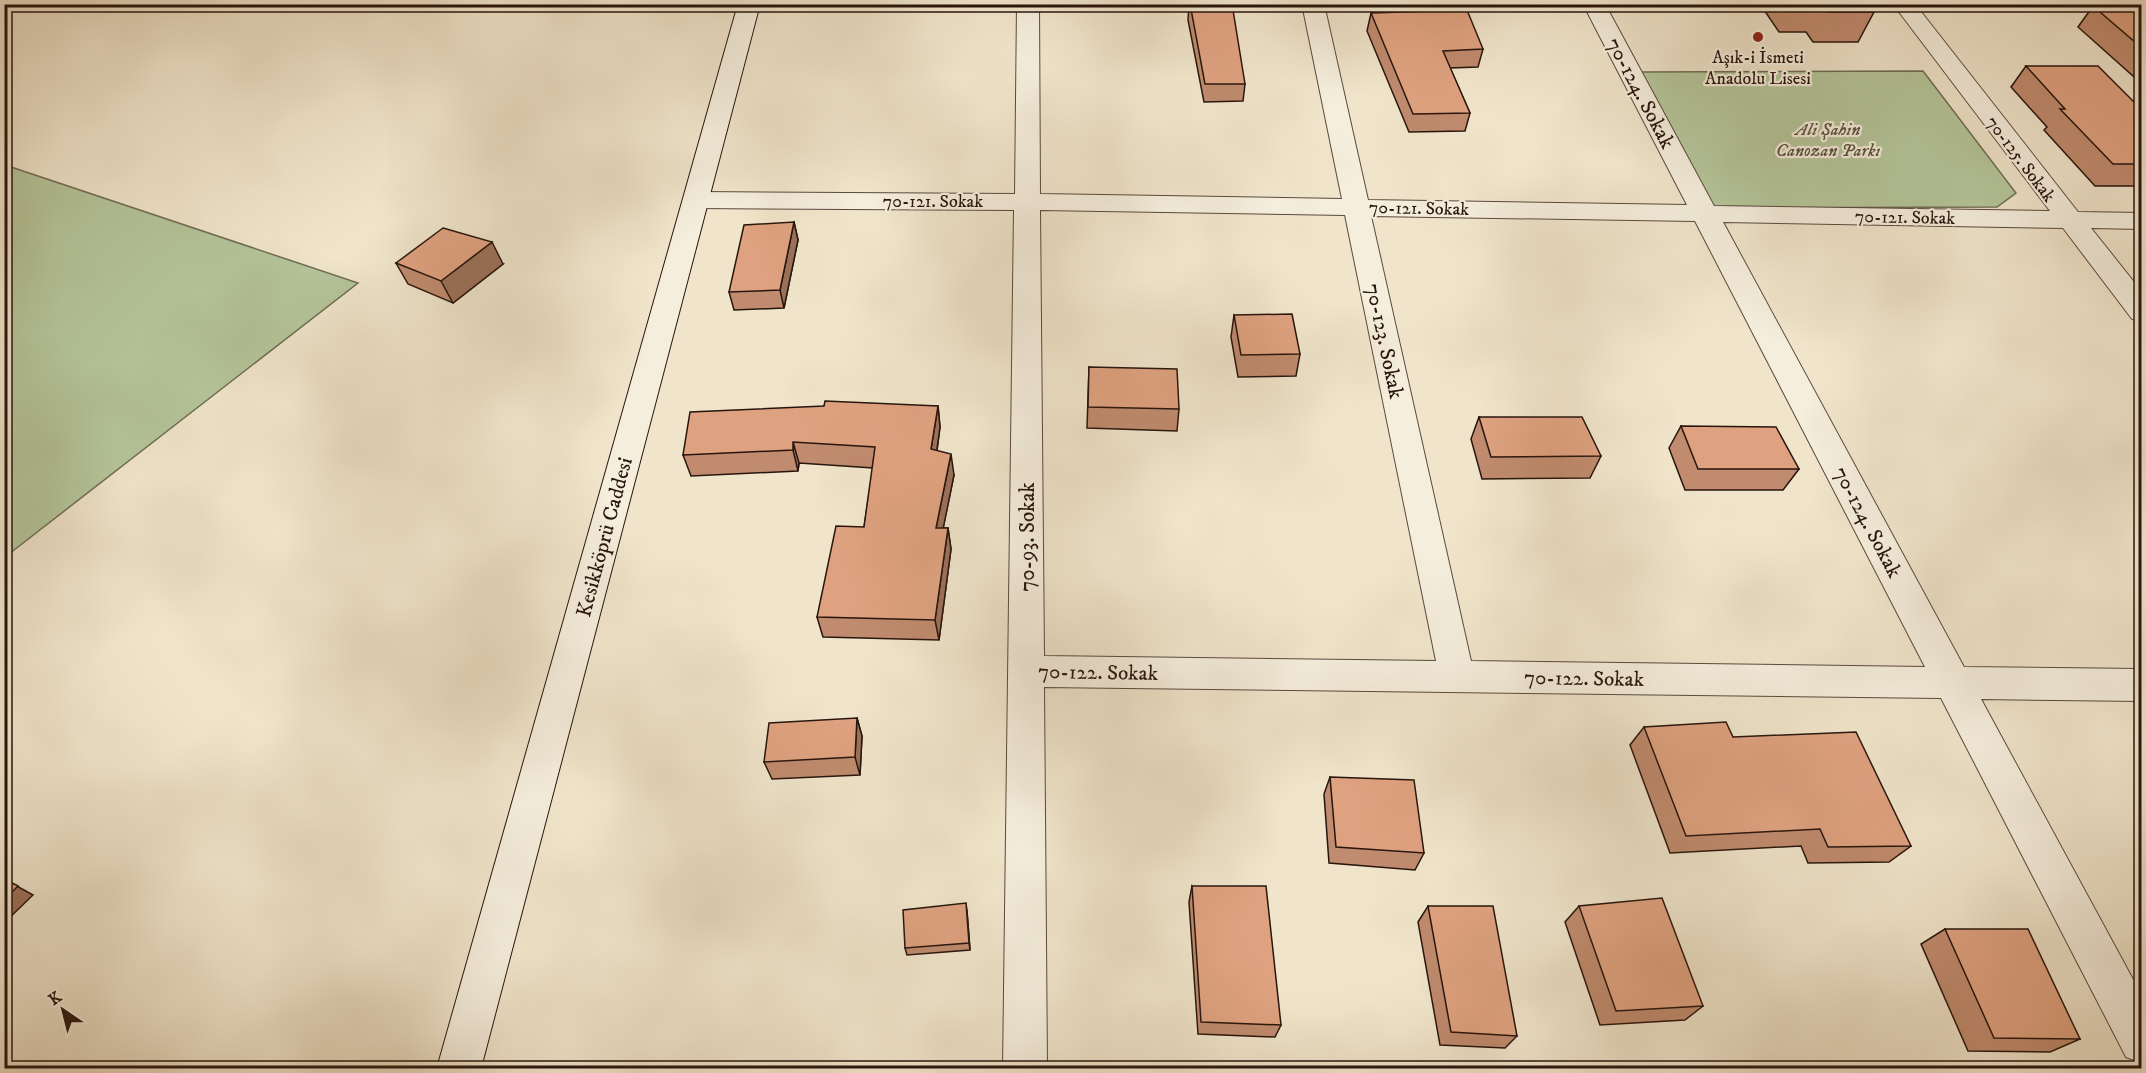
<svg xmlns="http://www.w3.org/2000/svg" width="2146" height="1073" viewBox="0 0 2146 1073" font-family="'IM FELL DW Pica',serif">
<style>
.green{fill:#b5c69b;stroke:#6e6e54;stroke-width:1.5}
.lines{fill:none;stroke-linecap:round;stroke-linejoin:round}
.street-casing{stroke:#5a493d;stroke-width:2}
.secondary-casing{stroke:#28150e;stroke-width:2}
.street{fill:#f5eedd;fill-rule:evenodd}
.secondary{fill:#f5eedd;fill-rule:evenodd}
.wall{fill:#c08b6e;stroke:#28150e;stroke-width:1.5}
.shaded-wall{fill:#9c715a;stroke:#28150e;stroke-width:1.5}
.building{fill:#dfa280;stroke:#28150e;stroke-width:1.5}
.poi-dot{fill:#8f2418;stroke:#f5eedd;stroke-width:2}
.labels{text-anchor:middle;stroke-width:4.5;stroke-linejoin:round;paint-order:stroke}
.far-poi-label{font-size:18px;fill:#28150e;stroke:#f5eedd}
.far-park-label{font-size:18px;font-style:italic;fill:#59533f;stroke:#f5eedd}
.far-street-label{font-size:18px;fill:#28150e;stroke:#f5eedd}
.street-label{font-size:21px;fill:#28150e;stroke:#f5eedd}
</style>
<rect width="100%" height="100%" fill="#f0e5cb"/>
<filter id="stains"><feTurbulence type="fractalNoise" baseFrequency=".00333" numOctaves="4"/><feColorMatrix values="0 0 0 0 .2 0 0 0 0 .09 0 0 0 0 .02 0 0 0 .5 -.17"/></filter>
<radialGradient id="worn" r=".72"><stop offset=".6" stop-color="#630" stop-opacity="0"/><stop offset="1" stop-color="#630" stop-opacity=".3"/></radialGradient>
<path class="green" d="M1923,71L2016,193L1997,207L1714,208L1640,72Z
M5,165L358,283L5,557L4,165Z"/>
<g class="lines">
<g class="street-casing">
<path id="street" d="M1017,4H1039L1040,194L1342,199L1302,4H1324L1368,200L1687,205L1583,4H1605L1714,206L2050,211L1893,4H1915L2078,212L2142,213V229L2091,228L2142,292V321L2132,319L2063,228L1723,222L1964,667L2142,669V701L1981,699L2142,996V1063L2126,1057L1941,698L1044,687L1047,1068H1003L1014,210L696,208L687,206L683,200L687,194L696,192L1015,194ZM1040,210L1345,215L1436,661L1044,656ZM1371,216L1695,221L1925,667L1471,661Z"/>
</g>
<g class="secondary-casing">
<path id="secondary" d="M738,4H760L481,1068H437Z"/>
</g>
<use href="#street" class="street"/>
<use href="#secondary" class="secondary"/>
</g>
<path class="wall" d="M1189,4L1245,84L1243,101L1204,102L1188,20Z
M1760,4H1869L1874,12L1858,42H1813L1806,32H1779Z
M2142,5V84L2078,27L2093,6Z
M1371,13L1483,49L1478,67L1450,68L1470,113L1465,131L1409,132L1367,31Z
M2026,66L2142,110V186H2095L2044,130L2047,127L2011,87Z
M794,222L798,240L784,308L734,310L729,292Z
M396,263L503,264L453,303L408,284Z
M1234,315L1300,354L1296,376L1238,377L1231,337Z
M1089,367L1179,409L1177,431L1087,428Z
M824,406H938L940,427L937,451L954,475L943,528H948L951,549L939,640L823,637L817,617L864,527L873,468L799,463L798,471L691,476L683,455Z
M1479,417L1601,456L1590,478L1482,479L1471,439Z
M1681,426L1799,469L1783,490H1685L1669,448Z
M857,718L862,736L860,775L772,779L764,762Z
M1644,727L1733,737L1911,846L1889,862L1808,863L1801,846L1670,853L1630,745Z
M1330,777L1424,853L1415,870L1329,863L1324,794Z
M1192,886L1281,1025L1275,1037L1198,1034L1189,902Z
M1428,906L1517,1036L1505,1048L1440,1045L1418,922Z
M1579,906L1703,1006L1685,1020L1600,1025L1565,922Z
M967,911L970,950L907,955L905,948Z
M1945,929L2080,1039L2050,1052L1968,1051L1921,944Z"/>
<path class="shaded-wall" d="M794,222L798,240L784,308L780,290Z
M492,242L503,264L453,303L441,281Z
M938,406L940,427L934,471L931,449Z
M793,442L799,463L798,471L793,450Z
M951,454L954,475L939,549L936,528Z
M948,528L951,549L939,640L935,620Z
M857,718L862,736L860,775L855,757Z
M4,879L33,895L4,923Z
M966,903L967,911L970,950L969,943Z"/>
<path class="building" d="M1190,4H1232L1245,84H1205Z
M1823,4H1869L1874,12H1828Z
M2142,5V48L2093,6Z
M1467,10L1483,49L1443,51L1470,113L1413,114L1371,13Z
M2026,66H2098L2142,110V164H2113L2060,109H2065Z
M794,222L780,290L729,292L744,225Z
M443,228L492,242L441,281L396,263Z
M1292,314L1300,354L1241,355L1234,315Z
M1089,367L1177,369L1179,409L1088,407Z
M825,401L938,406L931,449L951,454L936,528H948L935,620L817,617L836,526L864,527L875,447L793,442V450L683,455L690,412L824,406Z
M1479,417H1582L1601,456L1491,457Z
M1681,426L1776,427L1799,469H1698Z
M857,718L855,757L764,762L769,723Z
M1726,722L1733,737L1856,732L1911,846L1828,847L1820,829L1686,836L1644,727Z
M1330,777L1414,780L1424,853L1336,847Z
M4,879L18,886L4,900Z
M1192,886H1266L1281,1025L1201,1022Z
M1662,898L1703,1006L1616,1011L1579,906Z
M966,903L969,943L905,948L903,910Z
M1428,906H1493L1517,1036L1451,1032Z
M1945,929H2028L2080,1039L1994,1038Z"/>
<circle class="poi-dot" cx="1758" cy="37" r="6"/>
<g class="labels">
<g class="far-poi-label">
<text x="1758" y="63">Aşık-i İsmeti<tspan x="1758" dy="21">Anadolu Lisesi</tspan></text>
</g>
<g class="far-park-label">
<text x="1828" y="135">Ali Şahin<tspan x="1828" dy="21">Canozan Parkı</tspan></text>
</g>
<g class="far-street-label">
<text transform="translate(2021 159) rotate(53)" y="6">70-125. Sokak</text>
<text x="933" y="207">70-121. Sokak</text>
<text transform="translate(1419 208) rotate(1)" y="6">70-121. Sokak</text>
<text transform="translate(1905 217) rotate(1)" y="6">70-121. Sokak</text>
</g>
<g class="street-label">
<text transform="translate(1641 93) rotate(62)" y="7">70-124. Sokak</text>
<text transform="translate(1385 341) rotate(78)" y="7">70-123. Sokak</text>
<text transform="translate(1868 522) rotate(62)" y="7">70-124. Sokak</text>
<text transform="translate(604 537) rotate(-75)" y="7">Kesikköprü Caddesi</text>
<text transform="translate(1027 537) rotate(-90)" y="7">70-93. Sokak</text>
<text transform="translate(1098 672) rotate(1)" y="7">70-122. Sokak</text>
<text transform="translate(1584 678) rotate(1)" y="7">70-122. Sokak</text>
</g>
</g>
<rect width="2146" height="1073" fill="none" stroke="#f0e5cb" stroke-width="24"/>
<rect x="6" y="6" width="2134" height="1061" fill="none" stroke="#28150e" stroke-width="3"/>
<rect x="12" y="12" width="2122" height="1049" fill="none" stroke="#28150e" stroke-width="1.5"/>
<g transform="translate(63 1010) rotate(325)" stroke="#f5eedd" stroke-width="4.5" paint-order="stroke">
<path d="M0-4.5L10 22L0 15L-10 22Z" fill="#28150e"/>
<text y="-9" font-size="16" font-weight="bold" text-anchor="middle" fill="#28150e">K</text>
</g>
<rect width="100%" height="100%" filter="url(#stains)"/>
<rect width="100%" height="100%" fill="url(#worn)"/>
</svg>
